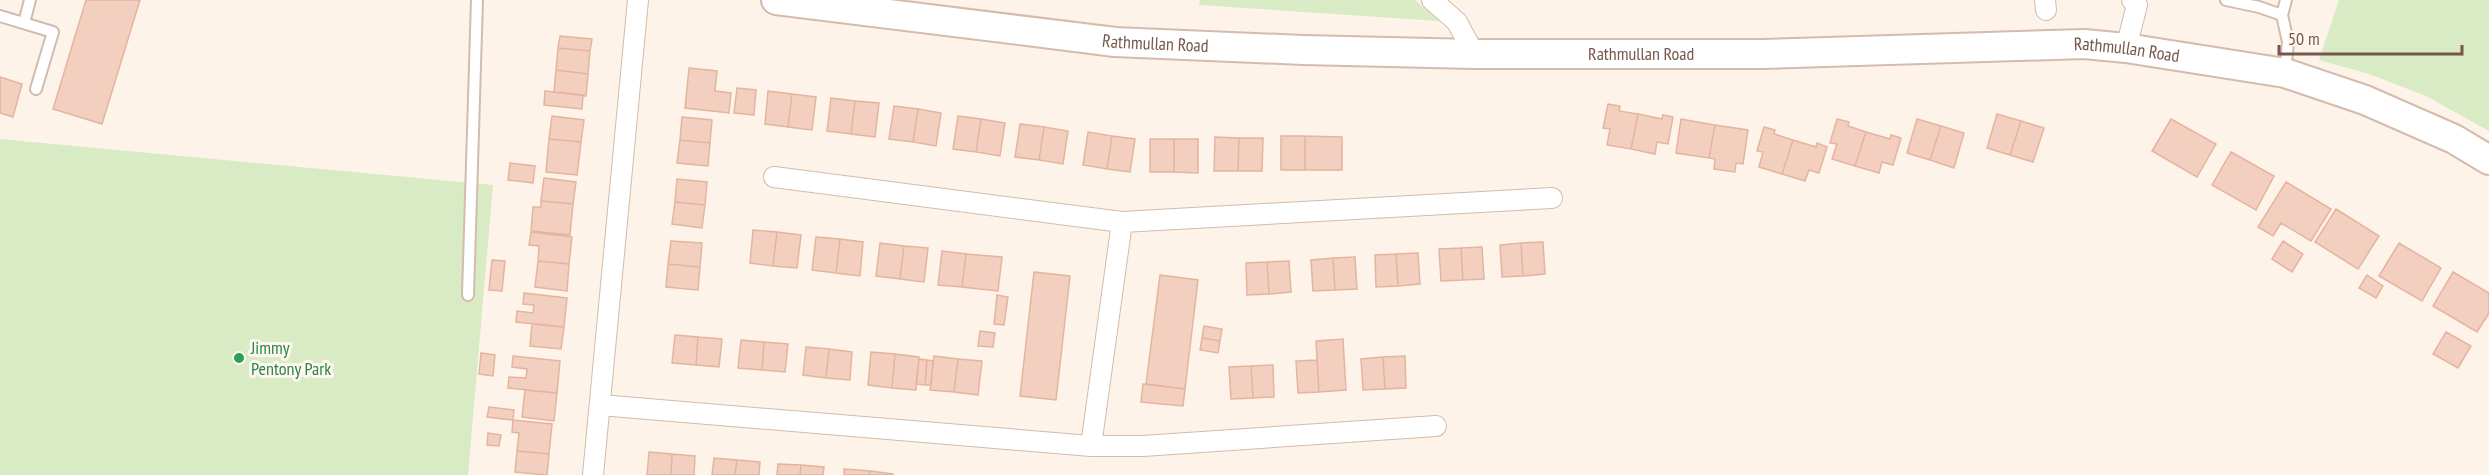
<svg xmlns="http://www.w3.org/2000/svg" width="2489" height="475" viewBox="0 0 2489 475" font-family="'PT Sans Narrow',sans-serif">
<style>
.green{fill:#d8ebc5}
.building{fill:#f2cfbf;stroke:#e5b49f;stroke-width:1.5}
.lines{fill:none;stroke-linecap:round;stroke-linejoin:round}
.lane-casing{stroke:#d1bcaf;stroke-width:14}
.street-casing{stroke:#d1bcaf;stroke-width:22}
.secondary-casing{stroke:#d4bbad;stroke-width:32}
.lane{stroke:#fff;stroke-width:10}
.street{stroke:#fff;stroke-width:20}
.secondary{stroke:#fff;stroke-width:28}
.leisure-dot{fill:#2e9e5b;stroke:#fff7ee;stroke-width:2}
.labels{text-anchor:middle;stroke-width:6;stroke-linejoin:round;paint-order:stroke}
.street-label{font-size:18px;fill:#77574b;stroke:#fff7ee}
.leisure-label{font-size:18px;fill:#27864d;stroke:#fff7ee;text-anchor:start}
</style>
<rect width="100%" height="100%" fill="#fdf3e8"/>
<path class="green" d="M1200,0H1415L1439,21L1199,5Z
M2339,0H2489V131L2426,96L2369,74L2319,60Z
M0,139L493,185L468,475H0Z"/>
<path class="building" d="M86,0H140L102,124L53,109Z
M560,36L592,39L590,51L558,48Z
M558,48L590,51L588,74L556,70Z
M689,68L717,71L715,91L731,93L729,113L685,108Z
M556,70L588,74L586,96L554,92Z
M0,77L22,84L13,117L0,113Z
M737,88L756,90L754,115L734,113Z
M545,91L583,95L582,109L544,105Z
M768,91L792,94L788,127L765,124Z
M792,94L816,97L812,130L788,127Z
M831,98L855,101L851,134L827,131Z
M855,101L879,103L875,137L851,134Z
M1608,104L1620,106L1619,111L1638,114L1631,149L1607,145L1610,129L1603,128Z
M894,106L918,109L913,142L889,139Z
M918,109L941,113L936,146L913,142Z
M1638,114L1662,119L1663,115L1673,117L1668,144L1657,142L1655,154L1631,149Z
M1997,114L2021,121L2010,155L1987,148Z
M552,116L584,120L581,142L549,139Z
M958,116L981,119L976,152L953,149Z
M682,117L712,120L710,143L680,140Z
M981,119L1005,123L1000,156L976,152Z
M1681,119L1715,125L1709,158L1676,153Z
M1837,119L1849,122L1848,126L1866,132L1855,166L1832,159L1837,144L1830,143Z
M1917,119L1941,126L1930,160L1907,153Z
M2171,119L2216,144L2197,177L2152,151Z
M2021,121L2044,128L2033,162L2010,155Z
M1020,124L1044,127L1039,160L1015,157Z
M1715,125L1748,130L1743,164L1736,163L1735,172L1714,169L1715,159L1709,158Z
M1941,126L1964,133L1954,168L1930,160Z
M1044,127L1068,131L1063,164L1039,160Z
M1764,127L1775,130L1774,134L1793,140L1782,174L1759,167L1763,152L1757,151Z
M1088,132L1112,136L1107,169L1083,165Z
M1866,132L1890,139L1891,135L1901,138L1893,165L1882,162L1879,173L1855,166Z
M1112,136L1135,139L1130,172L1107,169Z
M1281,136H1305V170H1281Z
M1305,136L1342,137V170H1305Z
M1215,137L1239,138L1238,171H1214Z
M1239,138H1263L1262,171H1238Z
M549,139L581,142L577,175L546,172Z
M1150,139H1174V172H1150Z
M1174,139H1198V173L1174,172Z
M680,140L710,143L708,166L677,163Z
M1793,140L1816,147L1817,143L1827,147L1819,173L1809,170L1805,181L1782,174Z
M2231,152L2274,176L2256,210L2212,185Z
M510,163L535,166L533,183L508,180Z
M544,178L576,182L573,204L541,201Z
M677,179L707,182L705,205L675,202Z
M2286,182L2331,209L2311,241L2281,223L2273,236L2258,227Z
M541,201L573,204L570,235L531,231L533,207H541Z
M675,202L705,205L702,228L672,224Z
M2336,209L2379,236L2358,269L2315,242Z
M753,230L777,232L773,266L750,263Z
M531,232L572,237L569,264L538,261L539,246L529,245Z
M777,232L801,235L797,268L773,266Z
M816,237L840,239L836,273L812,270Z
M840,239L863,242L860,276L836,273Z
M671,241L702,243L700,267L668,264Z
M2283,241L2303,254L2292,272L2272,259Z
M1543,242L1545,274L1523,276L1521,243Z
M880,243L904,246L900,279L876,276Z
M1521,243L1523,276L1502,277L1500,245Z
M2399,243L2441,268L2422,301L2379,276Z
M904,246L928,248L924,282L900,279Z
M1482,247L1484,279L1463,280L1461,248Z
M1461,248L1463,280L1441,281L1439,249Z
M942,251L966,254L962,287L938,285Z
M1418,253L1420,284L1398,286L1396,254Z
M966,254L1002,257L998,291L962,287Z
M1396,254L1398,286L1376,287L1375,255Z
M1355,257L1357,289L1335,290L1333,258Z
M1333,258L1335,290L1313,291L1311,260Z
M492,260L505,261L502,291L489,290Z
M538,261L569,264L567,291L535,287Z
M1289,261L1291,292L1269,294L1267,262Z
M1267,262L1269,294L1247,295L1246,263Z
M668,264L700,267L698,290L666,287Z
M1034,272L1070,276L1056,400L1020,396Z
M2453,272L2489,293V313L2477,332L2433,306Z
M1160,275L1198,280L1185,389L1146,384Z
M2367,275L2383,286L2376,298L2359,288Z
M524,293L567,298L564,327L516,322L517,311L533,313L534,305L523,304Z
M997,295L1008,297L1004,325L994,324Z
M532,324L564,327L561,349L530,346Z
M1204,326L1222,329L1220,341L1202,338Z
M980,331L995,333L993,347L978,346Z
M2446,332L2471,346L2458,368L2433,354Z
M675,335L698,337L696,365L672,363Z
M698,337L722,339L719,367L696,365Z
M1202,338L1220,341L1218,353L1200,350Z
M1343,339L1346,390L1319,392L1316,341Z
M741,340L764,342L762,370L738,368Z
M764,342L788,344L785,372L762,370Z
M806,347L829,349L826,378L803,375Z
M829,349L852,352L850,380L826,378Z
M871,352L895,354L892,388L868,385Z
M481,353L495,355L493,376L479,374Z
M895,354L919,357L916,390L892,388Z
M513,356L560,361L557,393L508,388L509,377L526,378L527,369L512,367Z
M934,356L958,359L954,392L930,390Z
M1405,356L1406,388L1385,389L1383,357Z
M1383,357L1385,389L1363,390L1361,359Z
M919,359L927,360L925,385L916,384Z
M958,359L982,361L978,395L954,392Z
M927,360L933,361L931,385H925Z
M1317,360L1319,392L1298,393L1296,361Z
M1273,365L1274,397L1253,398L1251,366Z
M1251,366L1253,398L1231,399L1229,367Z
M1143,384L1185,389L1183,406L1141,402Z
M525,390L557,393L554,421L522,417Z
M489,407L514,410L513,420L487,417Z
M513,420L552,424L549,454L517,451L519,433L512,432Z
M488,433L501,435L499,446L487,445Z
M517,451L549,454L547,475L515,472Z
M649,452L672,454L671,475H647Z
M672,454L695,456L694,475H671Z
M714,458L737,460L735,475H712Z
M737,460L760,462L759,475H735Z
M778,464L801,465L800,475H777Z
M801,465L824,467L823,475H800Z
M844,469L870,471L869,475H844Z
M870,471L893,474V475H869Z"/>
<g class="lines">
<g class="lane-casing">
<path id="lane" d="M2226,0L2259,7L2282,15L2288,42L2285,73
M2282,15L2286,0
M0,16L53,32L36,89
M24,23L30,0
M468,295L477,0"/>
</g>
<g class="street-casing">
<path id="street" d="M1432,0L1457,22L1474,54
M2045,0L2046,10
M2126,48L2137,5L2132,0
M774,177L1122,222L1552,198
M600,405L1091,446H1143L1436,426
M1091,446L1122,222
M593,475L638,0"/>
</g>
<g class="secondary-casing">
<g id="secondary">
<path id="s1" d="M776,0L1115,42L1303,50L1474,54H1763L2084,44L2126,48L2285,73L2365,100L2454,139L2489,160"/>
</g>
</g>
<use href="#lane" class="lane"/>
<use href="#street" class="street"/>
<use href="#secondary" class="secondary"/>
</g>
<circle class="leisure-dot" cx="239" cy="358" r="6"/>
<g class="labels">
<g class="street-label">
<text dy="6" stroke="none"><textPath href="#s1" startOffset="382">Rathmullan Road</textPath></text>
<text dy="6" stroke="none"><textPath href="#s1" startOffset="1354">Rathmullan Road</textPath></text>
<text dy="6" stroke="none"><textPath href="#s1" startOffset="868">Rathmullan Road</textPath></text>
</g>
<g class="leisure-label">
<text x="251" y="354">Jimmy<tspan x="251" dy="21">Pentony Park</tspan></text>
</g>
</g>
<path d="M2279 45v9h183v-9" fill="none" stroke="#77574b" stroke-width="3"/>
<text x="2288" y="45" font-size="18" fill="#77574b" stroke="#fff7ee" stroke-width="4.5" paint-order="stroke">50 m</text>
</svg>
